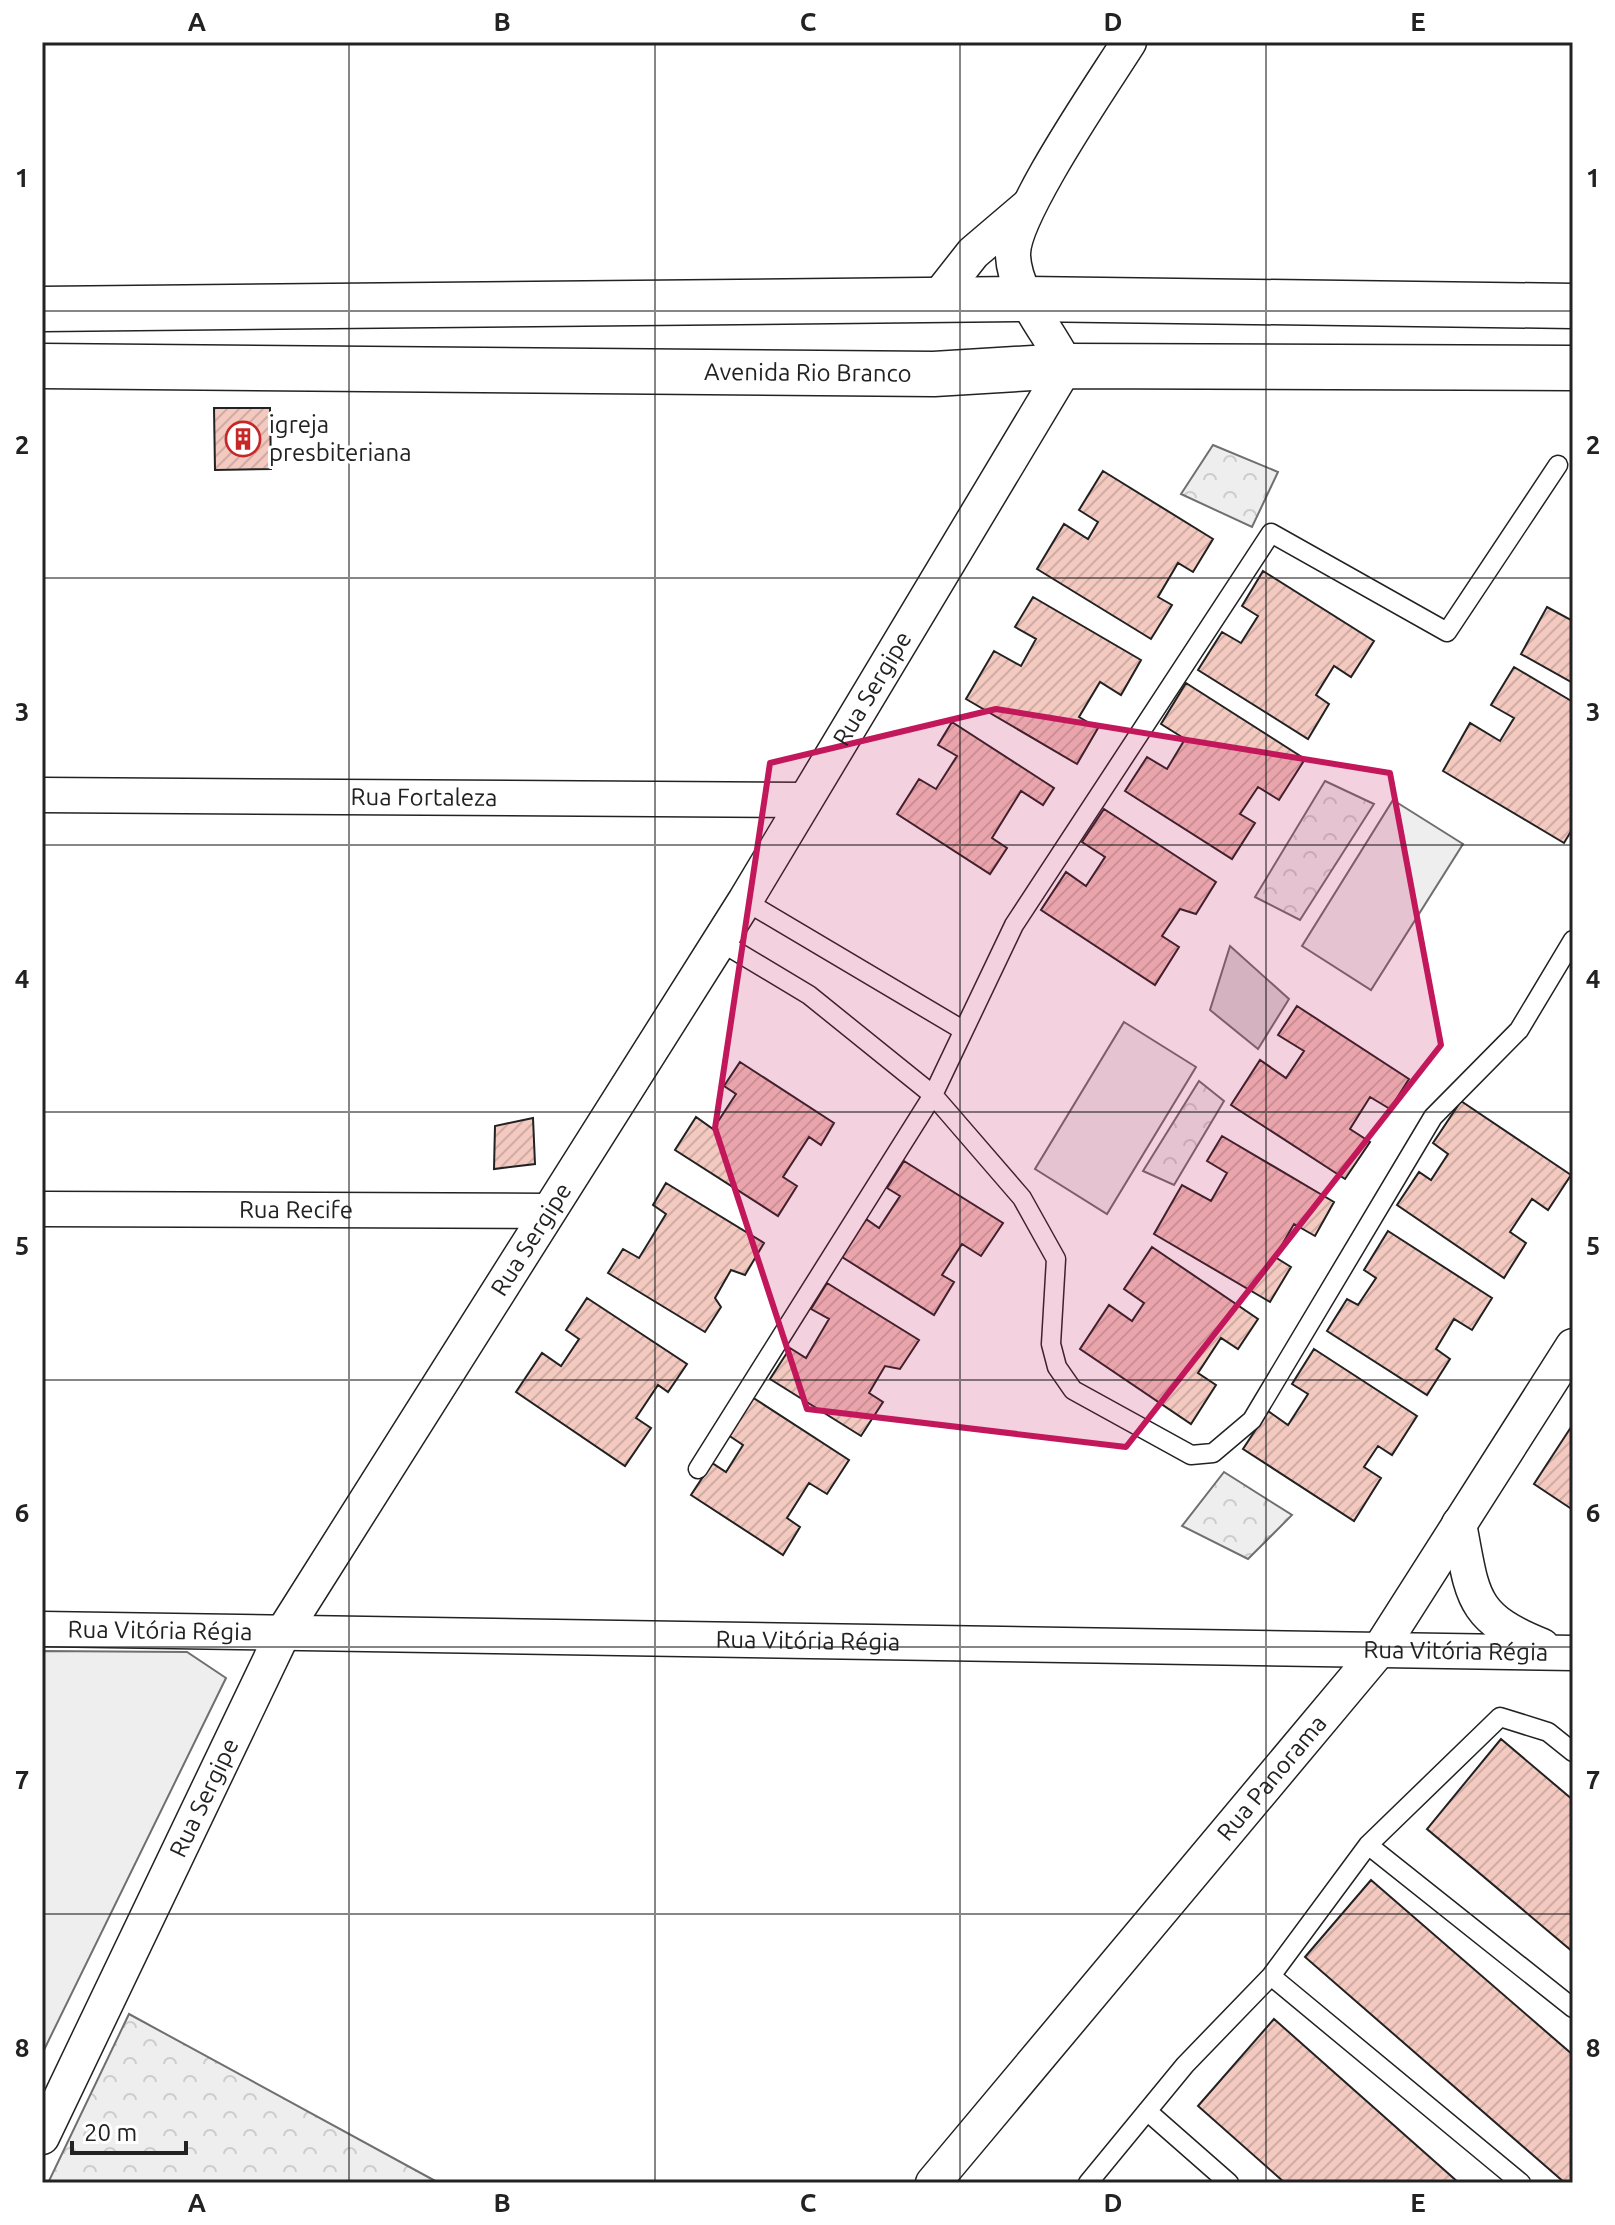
<svg xmlns="http://www.w3.org/2000/svg" width="1615" height="2225" viewBox="0 0 1615 2225" font-family="Ubuntu,sans-serif">
<style>
.park{fill:url(#park-crowns);stroke:#6f6f6f;stroke-width:2}
.pitch{fill:#eee;stroke:#6f6f6f;stroke-width:2}
.water{fill:#d9d9d9;stroke:#6f6f6f;stroke-width:2}
.building{fill:url(#building-hatch);stroke:#222;stroke-width:2}
.lines{fill:none;stroke-linecap:round;stroke-linejoin:round}
.service-casing{stroke:#222;stroke-width:21}
.minor-casing{stroke:#222;stroke-width:37}
.tertiary-casing{stroke:#222;stroke-width:47}
.service{stroke:#fff;stroke-width:18}
.minor{stroke:#fff;stroke-width:34}
.tertiary{stroke:#fff;stroke-width:44}
.marked{fill:#c2185b;fill-opacity:0.2;stroke:#c2185b;stroke-width:6;stroke-linejoin:round}
.grid{fill:none;stroke:#222;stroke-width:2;stroke-opacity:0.55}
.labels{text-anchor:middle;stroke-width:6;stroke-linejoin:round;paint-order:stroke}
.street-label{font-size:24px;fill:#222;stroke:#fff}
.poi-label{font-size:24px;fill:#222;stroke:#fff;text-anchor:start}
.neatline{fill:none;stroke:#222;stroke-width:3}
.grid-label{font-size:26px;text-anchor:middle;font-weight:bold;fill:#222}
</style>
<defs>
<pattern id="park-crowns" width="20" height="18" patternUnits="userSpaceOnUse" patternTransform="scale(2)"><rect width="20" height="18" fill="#eee"/><path d="M2 6a3 3 0 1 1 6 0M12 15a3 3 0 1 1 6 0" fill="none" stroke="#ccc"/></pattern>
<pattern id="building-hatch" width="6" height="6" patternUnits="userSpaceOnUse" patternTransform="scale(2)"><rect width="6" height="6" fill="#f3c9c0"/><path d="M-1 1l2-2M0 6l6-6M5 7l2-2" fill="none" stroke="#d0aca5"/></pattern>
</defs>
<rect width="100%" height="100%" fill="#fff"/>
<path class="park" d="M1213,445L1278,472L1252,527L1181,494Z
M1325,781L1374,804L1300,920L1255,897Z
M1199,1081L1224,1101L1174,1185L1143,1171Z
M1224,1472L1292,1515L1248,1559L1182,1526Z
M129,2014L439,2183H48Z"/>
<path class="pitch" d="M1393,800L1463,844L1371,990L1302,946Z
M1124,1022L1196,1067L1107,1214L1035,1169Z
M42,1651L187,1652L226,1678L42,2054Z"/>
<path class="water" d="M1230,946L1289,999L1258,1049L1210,1010Z"/>
<path class="building" d="M214,408H270L271,469L215,470Z
M1103,471L1213,539L1193,572L1178,563L1158,597L1172,605L1151,639L1037,569L1064,524L1088,539L1098,522L1079,510Z
M1263,571L1374,641L1351,677L1334,666L1316,695L1329,704L1308,739L1198,670L1222,632L1241,643L1258,616L1242,606Z
M1033,597L1141,660L1121,695L1100,682L1079,717L1098,728L1077,764L966,699L994,651L1021,666L1036,639L1015,627Z
M1547,607L1573,621V683L1521,654Z
M1514,667L1573,702V828L1564,843L1443,771L1470,723L1500,741L1514,718L1491,705Z
M1186,683L1305,759L1279,800L1258,787L1240,814L1255,823L1232,859L1125,791L1147,757L1167,769L1185,739L1161,724Z
M952,722L1054,788L1043,805L1021,791L992,838L1007,848L990,874L897,814L919,779L936,789L957,756L938,745Z
M1104,809L1216,882L1196,914L1180,909L1162,936L1179,947L1155,985L1041,910L1066,872L1086,886L1105,857L1082,842Z
M1297,1006L1409,1079L1390,1109L1370,1097L1350,1129L1370,1142L1345,1179L1231,1105L1260,1060L1286,1078L1304,1051L1278,1035Z
M740,1062L834,1123L821,1145L809,1137L783,1177L797,1186L778,1216L675,1150L696,1117L713,1129L736,1094L724,1086Z
M1461,1101L1571,1175L1548,1210L1532,1199L1510,1232L1526,1243L1504,1278L1397,1205L1419,1172L1431,1180L1448,1154L1433,1143Z
M533,1118L535,1164L494,1169L495,1126Z
M1222,1136L1334,1202L1315,1236L1294,1224L1275,1257L1291,1267L1270,1302L1154,1234L1182,1185L1211,1201L1227,1173L1207,1161Z
M904,1161L1003,1223L981,1256L962,1244L942,1275L954,1282L934,1315L842,1257L866,1219L879,1228L900,1196L887,1188Z
M666,1183L764,1243L745,1275L731,1270L715,1298L721,1307L705,1332L608,1273L623,1249L639,1258L666,1214L653,1205Z
M1388,1231L1492,1298L1472,1330L1454,1319L1436,1349L1450,1359L1427,1395L1327,1331L1347,1299L1358,1305L1376,1278L1364,1270Z
M1152,1247L1258,1319L1238,1349L1221,1338L1198,1373L1216,1385L1191,1424L1080,1349L1109,1305L1132,1321L1144,1303L1124,1289Z
M827,1283L919,1340L900,1369L885,1366L869,1393L883,1402L861,1436L770,1379L790,1348L806,1358L829,1319L811,1309Z
M587,1298L687,1364L668,1392L658,1385L636,1418L651,1428L625,1466L516,1392L542,1353L561,1366L579,1339L566,1330Z
M1314,1349L1417,1416L1392,1455L1378,1446L1364,1467L1381,1478L1354,1521L1243,1449L1268,1411L1288,1425L1308,1394L1292,1384Z
M752,1397L849,1460L827,1494L809,1483L787,1518L800,1527L783,1555L691,1495L712,1463L726,1472L743,1445L728,1435Z
M1573,1424V1510L1534,1484Z
M1501,1739L1573,1800V1952L1427,1829Z
M1371,1880L1573,2055V2183H1565L1305,1957Z
M1274,2019L1459,2183H1285L1198,2106Z"/>
<g class="lines">
<g class="service-casing">
<path id="service" d="M745,901L961,1029
M719,941L809,995L933,1095L1022,1198L1056,1259L1051,1344L1057,1367L1073,1390L1191,1455L1213,1453L1252,1420L1433,1117L1519,1030L1573,940
M698,1469L933,1095L1014,925L1271,533L1447,632L1558,465
M1368,1845L1573,2008
M1271,1976L1521,2183
M1147,2111L1229,2183
M1088,2183L1185,2065L1271,1976L1368,1845L1500,1717L1548,1732L1573,1752"/>
</g>
<g class="minor-casing">
<g id="minor">
<path d="M936,300L973,253L1027,207"/>
<path id="s1" d="M42,795L805,800"/>
<path id="s2" d="M42,1209L548,1211"/>
<path d="M1459,1524C1473,1595 1469,1617 1542,1646"/>
<path id="s3" d="M42,1629L1573,1653"/>
<path id="s4" d="M42,2137L284,1631L745,901L1066,366C1050,332 1015,295 1013,256C1011,216 1104,82 1129,42"/>
<path id="s5" d="M933,2183L1380,1649L1573,1346"/>
</g>
</g>
<g class="tertiary-casing">
<g id="tertiary">
<path d="M42,309L1026,299L1573,306"/>
<path id="s6" d="M42,366L934,374L1066,366L1573,368"/>
</g>
</g>
<use href="#service" class="service"/>
<use href="#minor" class="minor"/>
<use href="#tertiary" class="tertiary"/>
</g>
<path class="marked" d="M996,709L1390,773L1441,1045L1126,1447L807,1409L715,1128L770,763Z"/>
<path class="grid" d="M349,42V2183M655,42V2183M960,42V2183M1266,42V2183M42,311H1573M42,578H1573M42,845H1573M42,1112H1573M42,1380H1573M42,1647H1573M42,1914H1573"/>
<defs>
<g id="building-ring" transform="scale(1.8)"><circle r="9.5" fill="#fff" stroke="#c62828" stroke-width="1.5"/><path d="M-4-6H4V6H1V3H-1V6H-4ZM-2.5-4.3h1.7v1.8h-1.7ZM.8-4.3h1.7v1.8H.8ZM-2.5-1h1.7V.8h-1.7ZM.8-1h1.7V.8H.8Z" fill="#c62828"/></g>
</defs>
<g fill-rule="evenodd">
<use href="#building-ring" x="243" y="439"/>
</g>
<g class="labels">
<g class="street-label">
<text dy="8" stroke="none"><textPath href="#s6" startOffset="766">Avenida Rio Branco</textPath></text>
<text dy="8" stroke="none"><textPath href="#s4" startOffset="1672">Rua Sergipe</textPath></text>
<text dy="8" stroke="none"><textPath href="#s1" startOffset="382">Rua Fortaleza</textPath></text>
<text dy="8" stroke="none"><textPath href="#s2" startOffset="254">Rua Recife</textPath></text>
<text dy="8" stroke="none"><textPath href="#s4" startOffset="1024">Rua Sergipe</textPath></text>
<text dy="8" stroke="none"><textPath href="#s3" startOffset="118">Rua Vitória Régia</textPath></text>
<text dy="8" stroke="none"><textPath href="#s3" startOffset="766">Rua Vitória Régia</textPath></text>
<text dy="8" stroke="none"><textPath href="#s3" startOffset="1414">Rua Vitória Régia</textPath></text>
<text dy="8" stroke="none"><textPath href="#s5" startOffset="528">Rua Panorama</textPath></text>
<text dy="8" stroke="none"><textPath href="#s4" startOffset="376">Rua Sergipe</textPath></text>
</g>
<g class="poi-label">
<text x="269" y="433">igreja<tspan x="269" dy="28">presbiteriana</tspan></text>
</g>
</g>
<rect width="1615" height="2225" fill="none" stroke="#ffffff" stroke-width="88"/>
<path d="M72 2141v12h114v-12" fill="none" stroke="#222222" stroke-width="4"/>
<text x="84" y="2141" font-size="24" fill="#222222" stroke="#ffffff" stroke-width="6" paint-order="stroke">20 m</text>
<rect x="44" y="44" width="1527" height="2137" class="neatline"/>
<g class="grid-label">
<text x="197" y="31">A</text>
<text x="502" y="31">B</text>
<text x="808" y="31">C</text>
<text x="1113" y="31">D</text>
<text x="1418" y="31">E</text>
<text x="22" y="187">1</text>
<text x="1593" y="187">1</text>
<text x="22" y="454">2</text>
<text x="1593" y="454">2</text>
<text x="22" y="721">3</text>
<text x="1593" y="721">3</text>
<text x="22" y="988">4</text>
<text x="1593" y="988">4</text>
<text x="22" y="1255">5</text>
<text x="1593" y="1255">5</text>
<text x="22" y="1522">6</text>
<text x="1593" y="1522">6</text>
<text x="22" y="1789">7</text>
<text x="1593" y="1789">7</text>
<text x="22" y="2057">8</text>
<text x="1593" y="2057">8</text>
<text x="197" y="2212">A</text>
<text x="502" y="2212">B</text>
<text x="808" y="2212">C</text>
<text x="1113" y="2212">D</text>
<text x="1418" y="2212">E</text>
</g>
</svg>
